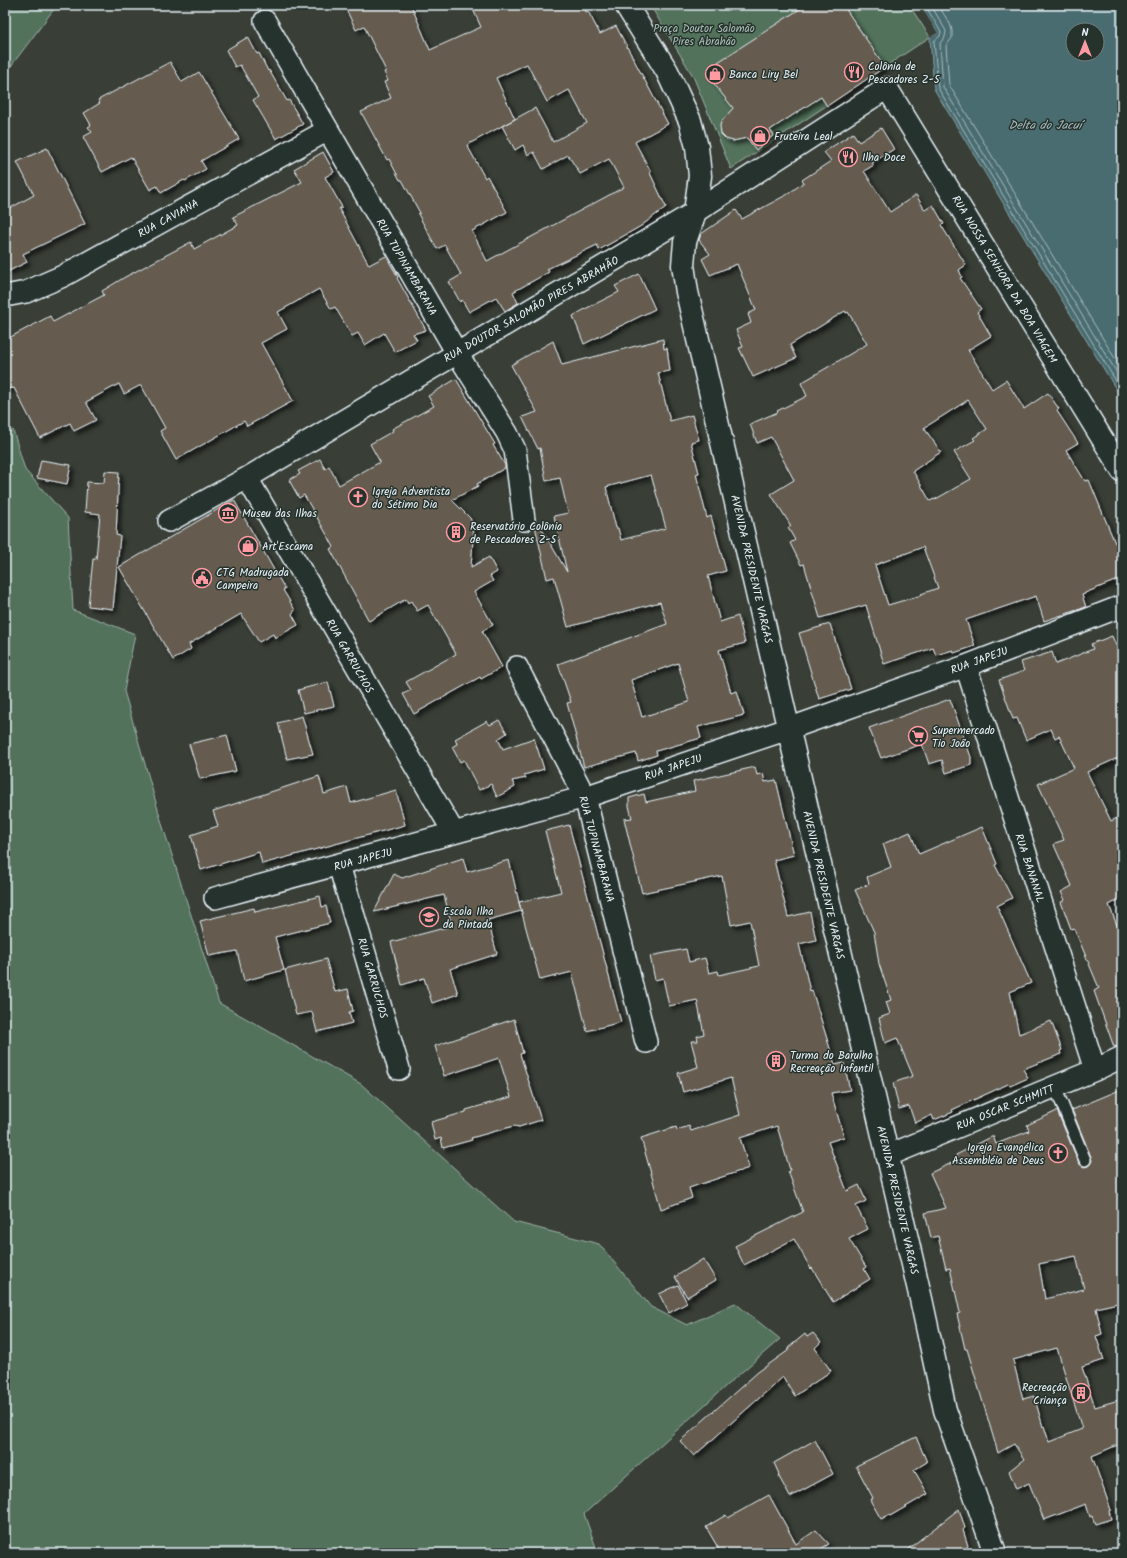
<svg xmlns="http://www.w3.org/2000/svg" width="1127" height="1558" viewBox="0 0 1127 1558" font-family="Kalam,sans-serif">
<style>
.green{fill:#52725b;stroke:#9db2aa}
.water{fill:#496c6f;stroke:#89a1a6;fill-rule:evenodd}
.pier{fill:#393f37}
.lines{fill:none;stroke-linecap:round;stroke-linejoin:round}
.shore{stroke:#a8bcc1;stroke-width:1}
.building{fill:#655c4f;stroke:#e8f1f8;fill-rule:evenodd;filter:url(#shadow)}
.service-casing{stroke:#e8f1f8;stroke-width:14}
.minor-casing{stroke:#e8f1f8;stroke-width:24}
.tertiary-casing{stroke:#e8f1f8;stroke-width:25}
.service{stroke:#26332d;stroke-width:11}
.minor{stroke:#26332d;stroke-width:21}
.tertiary{stroke:#26332d;stroke-width:22}
.labels{text-anchor:middle;stroke-width:3;stroke-linejoin:round;paint-order:stroke}
.park-label{font-size:11px;fill:#acbeb9;stroke:#26332d}
.poi-label{font-size:11px;fill:#e8f1f8;stroke:#26332d;text-anchor:start}
.street-label{font-size:11px;fill:#e8f1f8;stroke:#26332d}
.water-label{font-size:12px;font-style:italic;fill:#a8bcc1;stroke:#26332d}
</style>
<defs>
<filter id="shadow"><feDropShadow dx="3.5" dy="3.5" stdDeviation="2" flood-color="#0009"/></filter>
</defs>
<rect width="100%" height="100%" fill="#393f37"/>
<filter id="ink" filterUnits="userSpaceOnUse"><feTurbulence type="fractalNoise" baseFrequency=".025" numOctaves="2"/><feDisplacementMap in="SourceGraphic" scale="8" xChannelSelector="R" yChannelSelector="G"/><feConvolveMatrix kernelMatrix="1 2 1 2 8 2 1 2 1" color-interpolation-filters="sRGB"/></filter>
<g filter="url(#ink)">
<path class="green" d="M5,5H57L5,74Z
M650,5H802L803,7L806,5H909L930,37L731,169L693,76Z
M13,430L25,470L68,518L73,610L135,634L124,691L163,827L219,1003L361,1084L514,1222L599,1244L651,1307L687,1325L735,1303L780,1339L728,1384L584,1514L598,1553H5V434Z"/>
<path class="water" d="M920,5H1122V399L934,89L930,37L938,33ZM1073,30H1097V54H1073Z"/>
<path class="pier" d="M918,5H920L938,33L930,37L929,36L935,32Z"/>
<g class="lines">
<path class="shore" d="M925,5L941,32L940,36L934,41L938,88L1122,391
M931,5L946,31L945,37L940,43L943,87L1122,381
M938,5L950,24L952,30V38L946,46L949,85L1122,370"/>
</g>
<path class="building" d="M344,5H411L430,50L481,27L471,5H583L586,12L588,11L600,34L616,26L668,124L635,142L651,172L650,173L666,207L641,226L599,250L597,245L547,269L549,272L513,292L518,303L505,311L496,297L469,312L462,300L460,302L449,282L461,275L445,245L437,249L418,214L420,213L402,180H400L389,159L387,160L361,112L391,98L384,82L388,81L384,72L386,71L364,26L356,30ZM527,64L547,102L569,90L587,123L553,142L535,108L502,126L515,150L523,145L528,155L534,152L543,169L568,155L580,174L609,159L624,187L487,261L472,231L507,212L487,176L485,178L467,145L515,119L496,78Z
M806,5H843L885,67L827,106L821,97L793,115L770,130L774,135L756,150L747,138L733,141L726,139L721,134L720,126L721,122L733,108L707,75L721,66L718,62Z
M248,37L257,54L259,53L268,71L269,70L287,101L289,100L303,124L276,139L253,100L258,97L240,65L235,67L226,50Z
M170,62L182,82L199,72L239,139L201,161L206,169L185,181L184,180L161,193L157,186L150,190L131,157L102,172L83,137L92,132L88,127L91,125L84,113L100,103L98,100Z
M881,128L894,149L872,163L874,165L864,171L890,212L916,195L925,210L933,205L944,224L941,225L966,265L959,270L962,277L960,278L981,309L977,312L991,336L968,350L992,389L1006,380L1024,409L1048,393L1059,409L1057,411L1078,443L1066,450L1085,481L1089,480L1115,543L1122,541V578L1085,593V594L1082,595L1086,607L1044,621L1036,596L966,620L975,646L954,653L953,650L936,655L933,648L884,664L866,605L820,618L804,564L801,565L790,543L795,540L788,528L791,526L771,494L794,480L771,437L757,443L750,424L778,412L777,411L807,396L801,383L867,344L848,312L846,313L845,311L790,345L796,358L753,377L739,348L743,347L736,330L751,323L748,314L756,310L737,264L710,275L702,259L710,254L699,240L701,234L736,210L742,219L788,194L804,182L802,180L831,161L824,152L853,133L859,142ZM968,400L987,429L973,438L975,440L954,452L971,479L934,500V499L930,501L913,471L941,452L924,428ZM923,547L938,588L921,594L922,595L888,605L875,565Z
M47,148L85,224L23,254L27,262L5,273V211L34,195L17,162Z
M323,152L334,172L325,177L342,207L339,209L369,265L386,256L398,277L397,278L426,330L413,334L417,340L395,352L384,333L365,345L358,333L352,336L335,307L331,309L319,289L278,312L287,329L261,343L293,401L247,426L244,421L176,460L160,431L165,428L141,385L124,394L119,384L86,402L96,420L74,431L70,423L40,438L14,388L5,389V340L50,316L53,322L104,295L102,291L125,277L191,242L194,249L238,225L233,217L302,182L294,169Z
M639,274L655,309L584,344L573,316L587,308L619,292L615,286Z
M663,339L664,349L667,348L670,371L658,373L670,421L692,415L699,440L691,442L699,473L696,474L707,518L711,516L726,571L708,576L720,622L738,616L745,643L719,650L731,693L737,691L744,715L698,727L701,738L656,751L657,755L638,761L636,753L584,767L567,703L571,702L558,664L667,624L660,602L568,627L554,577L547,579L535,526L539,524L567,572L554,516L568,513L560,478L546,481L540,448L538,449L522,417L537,412L511,365L553,341L562,365ZM651,475L666,528L621,540L618,528H616L606,487ZM678,663L689,702L642,717L631,680Z
M456,379L495,444L493,445L505,465V468L477,484L478,486L452,500L470,518L474,527L471,567L489,557L497,572L490,576L493,581L474,592L493,625L482,631L502,667L481,679L480,677L414,714L403,694L411,690L406,682L456,654L428,605L417,611L411,601L408,603L406,599L369,621L330,549L334,547L304,495L299,498L289,480L300,474L298,471L320,459L325,469L329,466L339,485L380,462L370,444L393,431L392,429L434,406L428,396Z
M41,460L71,465L67,484L37,478Z
M105,471L119,472L116,535L120,536L113,609L88,606L93,559H96L100,514L85,512L87,482L104,483Z
M234,500L285,589L283,590L295,610L292,614L298,625L275,638L273,634L259,642L241,614L189,644L191,649L173,660L119,567Z
M830,624L851,689L819,699L799,633Z
M1112,636L1122,660V756L1087,772L1111,821L1122,816V898L1109,905L1122,938V1045L1114,1047L1094,991L1099,988L1074,928L1071,929L1061,902L1065,900L1061,892L1072,886L1054,845L1055,843L1064,840L1038,784L1074,768L1059,736L1055,738L1051,729L1026,740L1017,718L1013,719L999,680L1024,671L1021,662L1052,652L1056,664L1093,649L1091,644Z
M328,682L334,706L304,713L298,690Z
M950,699L971,757V765L946,773L942,760L929,764L922,744L881,758L869,728Z
M302,716L313,754L287,759L278,723Z
M499,720L507,733L498,739L503,749L534,738L544,769L524,775L526,778L512,781L515,787L497,797L491,784L479,790L464,760L460,762L452,747L457,744L455,739L487,721L490,725Z
M227,735L236,771L200,779L189,744Z
M755,767L757,775L763,773L765,782L776,780L794,855L774,860L788,917L810,912L816,940L799,944L810,991L812,990L835,1065L844,1063L850,1090L831,1093L844,1137L828,1142L847,1191L859,1185L866,1201L856,1206L868,1229L849,1239L866,1267L864,1269L870,1279L833,1302L812,1268L811,1269L794,1239L744,1265L735,1246L803,1212L788,1171L790,1170L777,1126L740,1138L749,1168L689,1188L692,1198L661,1209L641,1138L676,1127L677,1130L689,1126L691,1131L740,1115L731,1078L683,1092L678,1073L698,1067L691,1041H698L697,1036L704,1034L697,1000L669,1006L663,978L655,980L650,956L686,949L689,962L705,958L709,973L718,971L719,975L759,966L750,921L731,925L722,876L642,893L624,819L632,818L629,806V798L644,794L646,802L695,791L693,781Z
M319,776L324,794L347,787L351,803L396,790L405,825L262,864L259,852L201,870L191,835L218,826L213,811Z
M569,825L621,1022L587,1031L572,972L540,980L519,902L561,892L545,831Z
M982,827L997,864L995,865L1012,898L997,906L1031,983L1010,992L1019,1034L1051,1021L1062,1050L1060,1051L1061,1054L1023,1069L1028,1078L1010,1086L1008,1084L952,1110L953,1112L934,1120L932,1115L915,1123L909,1106L899,1109L893,1083L913,1076L897,1038L885,1043L879,1018L890,1014L886,1002L891,1000L879,964L874,932L855,890L869,884L867,877L891,867L883,844L910,832L919,854Z
M463,858L467,872L509,860L521,911L488,920L497,954L450,969L458,994L432,1003L424,978L402,985L391,942L452,926L444,895L374,912L394,874L402,878Z
M320,896L322,907L326,906L330,923L275,937L284,970L244,981L237,951L209,956L200,921L254,908L255,912Z
M326,959L335,992L348,989L353,1011L349,1012L352,1023L317,1032L312,1012L296,1015L285,970Z
M514,1019L523,1053L520,1054L541,1120L519,1127L514,1126L471,1138L472,1140L443,1148L441,1138L435,1140L431,1122L466,1112V1110L511,1097L499,1058L444,1076L435,1046Z
M1122,1089V1302L1096,1308L1102,1334L1096,1336L1104,1360L1082,1367L1095,1407L1122,1399V1443L1092,1456L1111,1510L1109,1511L1111,1519L1095,1524L1092,1516L1090,1517L1086,1504L1044,1520L1029,1483L1016,1489L1009,1471L1024,1459L1014,1444L998,1453L967,1349H965L957,1314L960,1313L950,1268L946,1269L938,1236L931,1238L925,1213L946,1208L930,1173L956,1161V1155L993,1136L996,1144L1029,1131L1027,1125L1057,1111L1079,1163L1084,1167L1088,1166L1092,1161L1091,1157L1072,1110ZM1076,1256L1084,1289L1045,1299L1039,1264ZM1057,1348L1082,1429L1049,1442L1044,1426L1043,1427L1034,1396L1023,1399L1013,1360Z
M703,1259L716,1280L687,1297L675,1277Z
M678,1285L687,1303L669,1313L659,1294Z
M813,1333L821,1342L815,1348L831,1371L795,1396L783,1377L694,1456L680,1441L758,1372L789,1350L788,1348L805,1334L807,1337Z
M916,1437L927,1462L914,1470L928,1494L890,1516L889,1515L881,1519L870,1500L873,1498L856,1466Z
M815,1440L833,1474L790,1497L778,1475L779,1474L774,1463Z
M769,1495L796,1544L816,1530L829,1544L814,1553H721L706,1527L726,1515L728,1518Z
M959,1509L965,1528L963,1530L968,1546L961,1553H903Z"/>
<g class="lines">
<g class="service-casing">
<path id="service" d="M1055,1087L1085,1160"/>
</g>
<g class="minor-casing">
<path id="minor" d="M265,21L457,353L507,433L515,450L524,520
M5,296L26,292L63,276L328,130
M247,478L454,833
M169,521L247,478L695,212L887,88L1122,471
M966,666L1095,1070
M517,667L585,797L646,1042
M339,865L399,1069
M215,898L585,797L788,729L966,666L1122,606
M887,1156L1095,1070L1122,1057"/>
</g>
<g class="tertiary-casing">
<path id="tertiary" d="M626,5L667,71L690,121L697,147L700,176L695,212L685,242L683,265L687,292L921,1299L945,1410L995,1553"/>
</g>
<use href="#service" class="service"/>
<use href="#minor" class="minor"/>
<use href="#tertiary" class="tertiary"/>
</g>
</g>
<defs>
<g id="restaurant-ring" transform="scale(1)"><circle r="9.5" fill="#26332d" stroke="#ff9aa2" stroke-width="1.5"/><path d="M-5-6h1v4h1v-4h1v4h1v-4h1v5L-1.5 .5V6h-2V.5L-5-1ZM5-6V6H3V1.5H1.5Q1.5-4 5-6Z" fill="#ff9aa2"/></g>
<g id="shop-ring" transform="scale(1)"><circle r="9.5" fill="#26332d" stroke="#ff9aa2" stroke-width="1.5"/><path d="M-5-2.5h2.3a2.7 3.5 0 0 1 5.4 0H5L5.5 6h-11ZM-1.5-2.5h3a1.5 2.3 0 0 0-3 0Z" fill="#ff9aa2"/></g>
<g id="church-ring" transform="scale(1)"><circle r="9.5" fill="#26332d" stroke="#ff9aa2" stroke-width="1.5"/><path d="M-1.2-6h2.4v3.5h3.3v2.4h-3.3V6h-2.4V-.1h-3.3v-2.4h3.3Z" fill="#ff9aa2"/></g>
<g id="museum-ring" transform="scale(1)"><circle r="9.5" fill="#26332d" stroke="#ff9aa2" stroke-width="1.5"/><path d="M0-6L6-3V-2H-6V-3ZM-5-1h2V3h-2ZM-1-1h2V3h-2ZM3-1h2V3H3ZM-6 4H6V6H-6Z" fill="#ff9aa2"/></g>
<g id="building-ring" transform="scale(1)"><circle r="9.5" fill="#26332d" stroke="#ff9aa2" stroke-width="1.5"/><path d="M-4-6H4V6H1V3H-1V6H-4ZM-2.5-4.3h1.7v1.8h-1.7ZM.8-4.3h1.7v1.8H.8ZM-2.5-1h1.7V.8h-1.7ZM.8-1h1.7V.8H.8Z" fill="#ff9aa2"/></g>
<g id="civic-ring" transform="scale(1)"><circle r="9.5" fill="#26332d" stroke="#ff9aa2" stroke-width="1.5"/><path d="M-.6-6.5H3V-4.5H.6V-3L4-1V1h2V6H-6V1h2V-1L-.6-3ZM-1.2 2.5V6h2.4V2.5Z" fill="#ff9aa2"/></g>
<g id="supermarket-ring" transform="scale(1)"><circle r="9.5" fill="#26332d" stroke="#ff9aa2" stroke-width="1.5"/><path d="M-6-5.5h2.5l.6 2H6L4.5 2H-2.5L-4.4-4H-6ZM-1.5 3.2a1.3 1.3 0 1 0 .1 0ZM3 3.2a1.3 1.3 0 1 0 .1 0Z" fill="#ff9aa2"/></g>
<g id="school-ring" transform="scale(1)"><circle r="9.5" fill="#26332d" stroke="#ff9aa2" stroke-width="1.5"/><path d="M0-5L7-2L0 1L-7-2ZM-4 1L0 2.5L4 1V4Q0 6-4 4Z" fill="#ff9aa2"/></g>
</defs>
<g fill-rule="evenodd">
<use href="#restaurant-ring" x="854" y="72"/>
<use href="#shop-ring" x="715" y="74"/>
<use href="#shop-ring" x="760" y="136"/>
<use href="#restaurant-ring" x="848" y="157"/>
<use href="#church-ring" x="358" y="497"/>
<use href="#museum-ring" x="228" y="513"/>
<use href="#building-ring" x="456" y="532"/>
<use href="#shop-ring" x="248" y="546"/>
<use href="#civic-ring" x="202" y="578"/>
<use href="#supermarket-ring" x="918" y="736"/>
<use href="#school-ring" x="429" y="917"/>
<use href="#building-ring" x="776" y="1061"/>
<use href="#church-ring" x="1058" y="1153"/>
<use href="#building-ring" x="1081" y="1393"/>
</g>
<g class="labels">
<g class="park-label">
<text x="704" y="32">Praça Doutor Salomão<tspan x="704" dy="13">Pires Abrahão</tspan></text>
</g>
<g class="poi-label">
<text x="868" y="70">Colônia de<tspan x="868" dy="13">Pescadores Z-5</tspan></text>
<text x="729" y="78">Banca Liry Bel</text>
<text x="774" y="140">Fruteira Leal</text>
<text x="862" y="161">Ilha Doce</text>
<text x="372" y="495">Igreja Adventista<tspan x="372" dy="13">do Sétimo Dia</tspan></text>
<text x="242" y="517">Museu das Ilhas</text>
<text x="470" y="530">Reservatório Colônia<tspan x="470" dy="13">de Pescadores Z-5</tspan></text>
<text x="262" y="550">Art'Escama</text>
<text x="216" y="576">CTG Madrugada<tspan x="216" dy="13">Campeira</tspan></text>
<text x="932" y="734">Supermercado<tspan x="932" dy="13">Tio João</tspan></text>
<text x="443" y="915">Escola Ilha<tspan x="443" dy="13">da Pintada</tspan></text>
<text x="790" y="1059">Turma do Barulho<tspan x="790" dy="13">Recreação Infantil</tspan></text>
<text x="1044" y="1151" text-anchor="end">Igreja Evangélica<tspan x="1044" dy="13">Assembléia de Deus</tspan></text>
<text x="1067" y="1391" text-anchor="end">Recreação<tspan x="1067" dy="13">Criança</tspan></text>
</g>
<g class="street-label">
<text transform="translate(168 218) rotate(-29)" y="4">RUA CAVIANA</text>
<text transform="translate(407 267) rotate(60)" y="4">RUA TUPINAMBARANA</text>
<text transform="translate(1005 279) rotate(59)" y="4">RUA NOSSA SENHORA DA BOA VIAGEM</text>
<text transform="translate(531 309) rotate(-30)" y="4">RUA DOUTOR SALOMÃO PIRES ABRAHÃO</text>
<text transform="translate(752 569) rotate(77)" y="4">AVENIDA PRESIDENTE VARGAS</text>
<text transform="translate(350 656) rotate(60)" y="4">RUA GARRUCHOS</text>
<text transform="translate(979 660) rotate(-20)" y="4">RUA JAPEJU</text>
<text transform="translate(673 767) rotate(-19)" y="4">RUA JAPEJU</text>
<text transform="translate(597 849) rotate(75)" y="4">RUA TUPINAMBARANA</text>
<text transform="translate(363 859) rotate(-15)" y="4">RUA JAPEJU</text>
<text transform="translate(1030 868) rotate(72)" y="4">RUA BANANAL</text>
<text transform="translate(824 885) rotate(77)" y="4">AVENIDA PRESIDENTE VARGAS</text>
<text transform="translate(373 978) rotate(74)" y="4">RUA GARRUCHOS</text>
<text transform="translate(1005 1107) rotate(-22)" y="4">RUA OSCAR SCHMITT</text>
<text transform="translate(898 1200) rotate(77)" y="4">AVENIDA PRESIDENTE VARGAS</text>
</g>
<g class="water-label">
<text x="1045" y="129">Delta do Jacuí</text>
</g>
</g>
<rect width="1127" height="1558" fill="none" stroke="#26332d" stroke-width="20"/>
<rect x="10" y="10" width="1107" height="1538" fill="none" stroke="#e8f1f8" stroke-width="1.5" filter="url(#ink)"/>
<g transform="translate(1085 42)"><circle r="19" fill="#26332d" stroke="#747f7e"/>
<path d="M0-3L7 15L0 10L-7 15Z" fill="#ff9aa2"/>
<text y="-6" font-size="11" font-weight="bold" text-anchor="middle" fill="#e8f1f8">N</text>
</g>
</svg>
